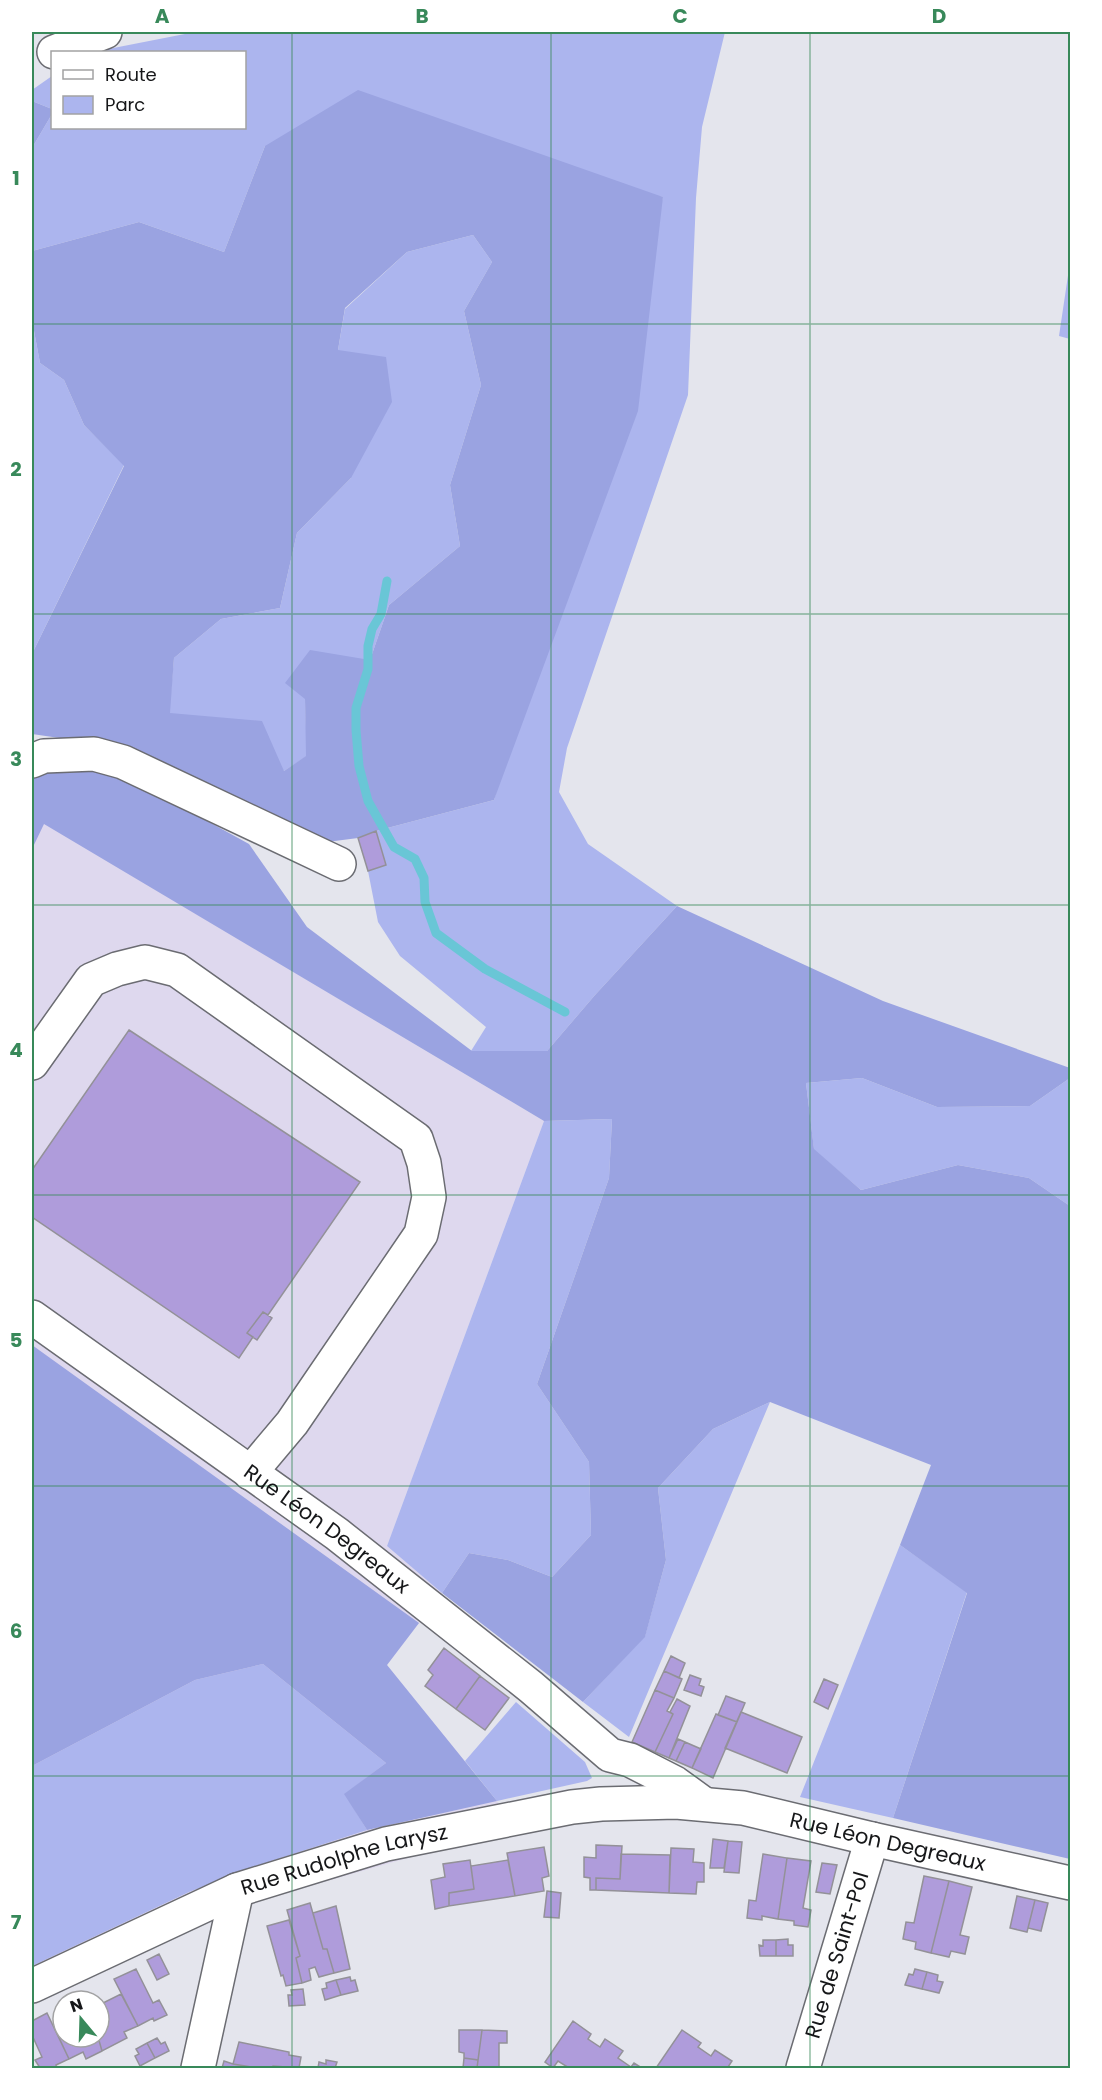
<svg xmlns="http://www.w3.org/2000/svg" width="1102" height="2100" viewBox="0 0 1102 2100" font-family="Poppins,sans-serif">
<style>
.industrial{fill:#ded8ee}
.green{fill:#acb5ee}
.forest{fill:#9aa3e1;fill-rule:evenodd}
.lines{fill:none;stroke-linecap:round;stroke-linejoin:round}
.stream{stroke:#69c6d6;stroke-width:9}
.building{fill:#af9cdb;stroke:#939198;stroke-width:1.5}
.minor-casing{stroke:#6b6c72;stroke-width:36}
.minor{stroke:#fff;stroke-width:33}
.grid{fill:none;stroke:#38895a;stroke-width:1.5;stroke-opacity:0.55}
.labels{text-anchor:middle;stroke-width:5;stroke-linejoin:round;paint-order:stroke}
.street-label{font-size:21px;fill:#161719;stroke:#fff}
.neatline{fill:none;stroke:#38895a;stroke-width:2}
.grid-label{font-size:20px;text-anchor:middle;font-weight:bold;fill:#38895a}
</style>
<rect width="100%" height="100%" fill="#e4e5ed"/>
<path class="industrial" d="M32,816L544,1121L387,1546L442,1593L387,1665L522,1832L422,1854L267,1898L195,1927L32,2004Z"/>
<path class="green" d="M195,32H725L702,127L696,198L688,395L567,748L559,792L588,844L677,906L595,995L547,1051H471L486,1027L400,956L378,922L368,871L386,865L376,831L494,800L663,197L265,146L224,252L139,222L32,251V148L52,114V128H244V52H93Z
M52,76V109L32,101V90Z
M473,235L492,262L464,311L481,385L450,485L460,546L389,605L370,660L305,699L307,756L284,771L169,713L174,658L221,619L280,608L297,533L351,478L338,350L345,309L407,252Z
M1070,262V339L1059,336Z
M32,320L40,363L64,380L84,425L124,465L32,654Z
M862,1078L937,1107L1030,1106L1070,1078V1206L1029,1178L958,1165L861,1190L814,1150L806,1083Z
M612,1119L609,1178L537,1384L589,1462L591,1535L552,1577L508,1560L469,1553L442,1593L387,1546L544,1121Z
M770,1402L629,1737L583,1702L645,1636L666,1560L658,1488L713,1429Z
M900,1545L967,1592L893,1818L800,1797Z
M263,1664L386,1763L345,1794L367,1830L256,1866L189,1892L32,1966V1766L195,1680Z
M516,1702L585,1762L592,1778L587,1781L497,1801L465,1761Z"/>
<path class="forest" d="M358,90L663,197L638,411L494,800L376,831L358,838L327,842L87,742L32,734V654L124,466L84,425L64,380L40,363L32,320V251L139,222L224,252L265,146ZM473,235L492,262L464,311L481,385L450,485L460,546L389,605L370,660L310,650L285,683L305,699L306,756L284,771L262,721L170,713L174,658L221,619L280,608L297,533L351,478L392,402L386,357L338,350L345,308L407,252Z
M32,101L52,109V114L32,148Z
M67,763L120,773L249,844L307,927L472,1051H547L595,995L677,906L883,1001L1070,1068V1078L1030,1106L937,1107L862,1078L806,1083L814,1149L861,1190L958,1165L1029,1178L1070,1206V1859L893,1818L967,1593L900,1545L931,1465L770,1402L713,1429L658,1488L666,1560L645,1637L583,1702L442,1593L469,1553L508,1560L552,1577L591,1535L589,1462L537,1384L609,1178L612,1119L544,1121L44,824L32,849V774Z
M32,1345L419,1623L387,1665L497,1801L367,1830L344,1794L386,1763L263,1664L195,1680L32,1766Z"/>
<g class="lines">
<path class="stream" d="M387,581L381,614L372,629L368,646V669L356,708V730L359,766L368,801L394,847L415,859L424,878L425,902L436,933L485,969L565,1012"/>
</g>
<path class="building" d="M376,831L386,865L368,871L358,838Z
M129,1030L360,1182L268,1315L263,1312L247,1333L253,1337L239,1358L32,1217V1170Z
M263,1312L272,1318L257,1340L247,1333Z
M444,1648L480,1676L456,1709L425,1686L433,1675L428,1670Z
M671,1656L685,1663L679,1678L664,1671Z
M664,1671L682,1679L674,1698L655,1690Z
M690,1675L701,1679L699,1685L704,1687L701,1696L684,1690Z
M480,1676L509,1698L485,1730L456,1709Z
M824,1679L838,1685L828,1709L814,1702Z
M655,1690L674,1698L667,1711L673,1714L655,1752L632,1742Z
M726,1696L745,1703L737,1722L718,1715Z
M677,1699L690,1706L669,1758L655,1752L673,1714L670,1712Z
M741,1712L802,1737L787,1773L725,1748Z
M716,1714L737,1722L713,1778L692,1768Z
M678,1739L685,1742L676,1761L669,1758Z
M685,1742L701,1749L692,1768L676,1761Z
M713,1839L728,1841L724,1868H710Z
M728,1841L742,1842L739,1873L724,1872Z
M596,1845L622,1846L620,1879L596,1878V1890H590V1878L584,1877V1857L596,1858Z
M544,1847L549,1876L542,1878L544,1891L515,1896L507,1853Z
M671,1848L694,1849L693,1862L704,1863V1882H697L696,1894L669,1893Z
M621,1854L670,1855L669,1893L596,1890V1878L620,1879Z
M763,1854L787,1858L778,1919L762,1916V1920L747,1918L749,1900L756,1901Z
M787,1858L811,1861L803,1908L811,1910L808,1927L794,1925V1921L778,1919Z
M470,1860L474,1889L449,1893V1906L435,1909L431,1880L445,1877L443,1864Z
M508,1860L515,1896L449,1906V1893L474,1889L471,1866Z
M822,1863L837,1865L830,1894L816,1892Z
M924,1876L949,1881L931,1953L915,1949L916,1942L903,1939L906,1922L914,1923Z
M949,1881L972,1887L960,1935L969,1937L965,1954L951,1951L949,1957L931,1953Z
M547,1891L561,1893L559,1918L544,1917Z
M1017,1896L1035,1900L1027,1932L1010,1928Z
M1035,1900L1048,1903L1041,1931L1028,1928Z
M310,1903L323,1949H327L334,1973L319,1977L315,1967L309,1969L311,1980L302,1983L296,1958L300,1956L287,1910Z
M336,1906L350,1969L334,1973L327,1949H323L313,1913Z
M289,1920L300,1956L296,1958L302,1983L286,1986L283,1975L281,1976L267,1926Z
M788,1939V1945H793V1956H776V1940Z
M763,1940H776V1956H760L759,1945L763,1946Z
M159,1954L169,1974L157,1980L147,1960Z
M136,1969L153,2003L159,2000L167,2015L154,2021L153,2018L138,2026L114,1979Z
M915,1969L927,1972L922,1989L905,1985L909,1974L913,1975Z
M927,1972L938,1975L937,1981L943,1982L939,1993L922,1989Z
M350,1977L351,1981L355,1980L358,1991L341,1995L336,1980Z
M336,1980L341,1995L325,2000L322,1989L327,1988L326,1983Z
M303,1989L305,2005L289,2006L288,1995H292L291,1990Z
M121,1994L138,2026L124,2032L127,2038L102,2051L98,2037L99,2005Z
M47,2013L69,2059L56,2065L57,2068H40L35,2060L42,2057L32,2035V2021Z
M573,2021L591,2034L588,2039L600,2047L605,2039L623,2051L618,2058L631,2067L634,2063L642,2068H569L558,2061L553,2068L545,2062Z
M63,2022V2037H98L102,2051L86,2059L83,2052L69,2059L54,2027Z
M459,2030H482L478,2060L464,2058V2053L459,2052Z
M482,2030L507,2031V2043H499V2067L513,2068H477Z
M682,2030L701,2043L698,2047L711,2056L715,2050L732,2061L728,2067L730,2068H656Z
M157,2038L161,2044L165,2042L169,2051L155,2058L147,2043Z
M239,2042L289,2052V2055L301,2057L299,2068L273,2066L272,2068H257L233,2064Z
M147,2043L155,2058L140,2066L135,2056L139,2054L136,2049Z
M464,2058L478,2060L477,2068H454H463Z
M326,2060L337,2062L335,2068H318L319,2062L326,2064Z
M224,2061L233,2064L257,2068H222Z"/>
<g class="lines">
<g class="minor-casing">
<g id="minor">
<path d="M54,52L105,32"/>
<path d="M32,761L44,756L94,754L123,762L339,864"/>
<path d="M32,1063L91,980L117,969L145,962L177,970L416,1139L424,1163L429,1197L421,1234L292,1423L250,1473"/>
<path id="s1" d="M32,1317L337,1534L531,1687L610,1755L630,1760L675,1783L704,1804"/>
<path id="s2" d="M32,1986L237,1890L386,1844L572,1807L601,1804L676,1802L743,1808L872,1839L1070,1883"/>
<path d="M198,2068L237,1890"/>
<path id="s3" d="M803,2068L872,1839"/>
</g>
</g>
<use href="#minor" class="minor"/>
</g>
<path class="grid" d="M292,32V2068M551,32V2068M810,32V2068M32,324H1070M32,614H1070M32,905H1070M32,1195H1070M32,1486H1070M32,1776H1070"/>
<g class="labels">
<g class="street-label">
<text dy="7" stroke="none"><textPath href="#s1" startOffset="363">Rue Léon Degreaux</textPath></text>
<text dy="7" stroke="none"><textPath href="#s2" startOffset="892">Rue Léon Degreaux</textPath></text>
<text dy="7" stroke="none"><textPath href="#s2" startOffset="338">Rue Rudolphe Larysz</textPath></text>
<text dy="7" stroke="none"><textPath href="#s3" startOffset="118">Rue de Saint-Pol</textPath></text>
</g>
</g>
<rect width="1102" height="2100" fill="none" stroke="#ffffff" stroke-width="66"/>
<rect x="51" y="51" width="195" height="78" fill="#ffffff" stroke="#a2a2a3" stroke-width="1.5"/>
<rect x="63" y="70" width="30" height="9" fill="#ffffff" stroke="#a2a2a3" stroke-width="1.5"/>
<text x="105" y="81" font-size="18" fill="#161719">Route</text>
<rect x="63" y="96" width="30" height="18" fill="#acb5ee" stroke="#a2a2a3" stroke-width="1.5"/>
<text x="105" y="111" font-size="18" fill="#161719">Parc</text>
<g transform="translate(81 2019) rotate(341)"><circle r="28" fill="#ffffff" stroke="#a2a2a3" stroke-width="1.5"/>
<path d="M0-4.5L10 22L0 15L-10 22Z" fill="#38895a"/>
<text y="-9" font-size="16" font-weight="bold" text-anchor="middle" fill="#161719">N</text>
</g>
<rect x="33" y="33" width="1036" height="2034" class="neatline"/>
<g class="grid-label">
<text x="162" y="23">A</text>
<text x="422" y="23">B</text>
<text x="680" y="23">C</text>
<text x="939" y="23">D</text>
<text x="16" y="185">1</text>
<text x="16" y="476">2</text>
<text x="16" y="766">3</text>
<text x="16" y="1057">4</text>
<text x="16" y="1347">5</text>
<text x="16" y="1638">6</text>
<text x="16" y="1929">7</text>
</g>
</svg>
